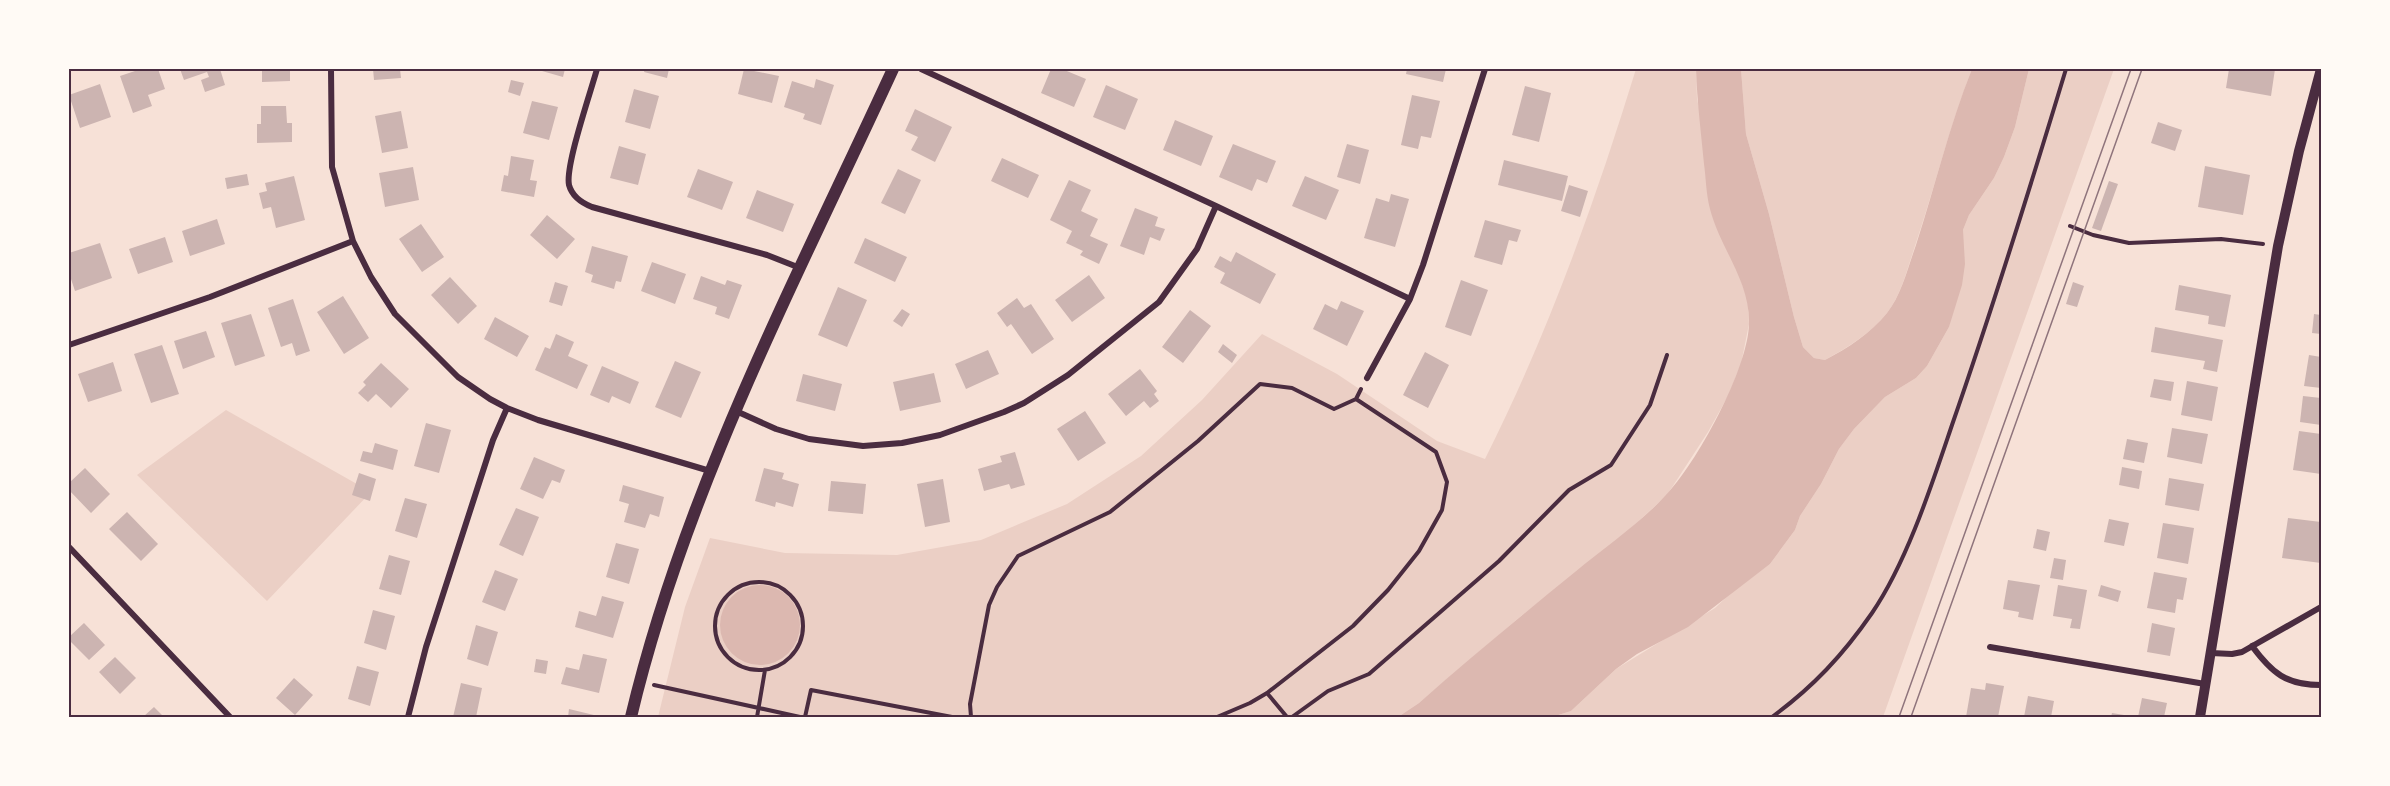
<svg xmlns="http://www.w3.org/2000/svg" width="2390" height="786" viewBox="0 0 2390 786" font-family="Poppins,sans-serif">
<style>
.green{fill:#ebcfc5}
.water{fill:#dcb8b0}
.building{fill:#ccb4b1}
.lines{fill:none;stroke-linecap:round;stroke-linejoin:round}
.path{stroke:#4a2c40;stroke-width:4}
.minor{stroke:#4a2c40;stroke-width:6}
.tertiary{stroke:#4a2c40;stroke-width:10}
.secondary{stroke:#4a2c40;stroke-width:12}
.tram{stroke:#8f747c;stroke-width:1.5}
.neatline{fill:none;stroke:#4a2c40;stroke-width:2}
</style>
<rect width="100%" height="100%" fill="#f7e1d7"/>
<path class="green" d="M1636,69H1696L1697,99L1738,273L1748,300L1749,324L1741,364L1728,396L1708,432L1667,495L1619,539L1521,616L1419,703L1398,717H658L685,607L710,538L785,553L897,555L981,540L1067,504L1141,456L1202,400L1262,334L1337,374L1437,441L1485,459C1548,334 1595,202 1636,69Z
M1741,69H1972C1949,128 1934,190 1914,249C1907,270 1901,295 1887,313C1870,334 1848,347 1825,360L1814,358L1803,347L1794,317L1769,214L1746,134Z
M2029,69H2114L1883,717H1552L1571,711L1616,669L1715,608L1731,593L1770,564L1795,530L1800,516L1821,484L1839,449L1854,429L1885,397L1916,378L1927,366L1949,327L1962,246L1963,230L1969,215L1994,178L2004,157L2015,127Z
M226,410L371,492L267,601L137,475Z"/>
<path class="water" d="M1696,69H1741L1746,134L1769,214L1794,317L1803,347L1814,358L1825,360C1848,348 1871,333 1887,313C1902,294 1908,267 1916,245C1935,187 1949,126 1972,69H2029L2015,127L2004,157L1994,178L1969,215L1963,230L1965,264L1962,285L1949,327L1927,366L1916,378L1885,397L1854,429L1839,449L1821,484L1800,516L1795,530L1770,564L1688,627L1637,654L1616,669L1571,711L1552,717H1398L1419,703C1470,658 1522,615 1575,572C1605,547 1638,525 1665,496C1696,465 1749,367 1749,323C1750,281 1720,248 1710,209C1706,194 1706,178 1704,164C1701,132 1697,101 1696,69Z
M720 625a40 40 0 1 1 80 0a40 40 0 1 1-80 0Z"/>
<path class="building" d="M141,69H158L165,89L148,95L152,106L133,113L120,76Z
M180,69H220L225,85L205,92L201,80L209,77L207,72L184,80Z
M262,69H290V81L262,82Z
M373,69H400L401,78L374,80Z
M535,69H565L563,77Z
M645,69H669L667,78L644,72Z
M744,69L779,76L772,103L738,94Z
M1051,69H1062L1086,79L1074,107L1041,93Z
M1407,69H1446L1443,82L1406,74Z
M2229,69H2275L2271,96L2226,88Z
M816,79L834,85L821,125L803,119L805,114L784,107L792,81L814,88Z
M511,80L524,83L520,96L508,92Z
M100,84L111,117L80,128L69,95Z
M1106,85L1138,99L1125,130L1093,117Z
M1525,86L1551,93L1539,142L1512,135Z
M634,89L659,96L650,129L625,122Z
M1412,95L1440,101L1431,138L1421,136L1418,149L1401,145Z
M532,101L558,107L549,140L523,133Z
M261,106H286L287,123H292V142L257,143V124H261Z
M915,109L952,127L935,162L911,150L918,137L905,131Z
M401,111L408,148L382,153L375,116Z
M1175,120L1213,136L1201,166L1163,150Z
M2158,122L2182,130L2175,151L2151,143Z
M1233,144L1276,161L1267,183L1257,179L1252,191L1219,177Z
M1347,144L1369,150L1360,184L1337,177Z
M619,146L646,154L638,185L610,178Z
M511,156L534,160L530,180L537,181L534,197L501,191L504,175L508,176Z
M1002,158L1039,175L1028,198L991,181Z
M1504,160L1568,176L1562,201L1498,185Z
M2205,166L2250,175L2243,215L2198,207Z
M413,167L419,200L385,207L379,173Z
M698,169L733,182L722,210L687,197Z
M898,169L921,180L905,214L881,203Z
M247,174L249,185L227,189L225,178Z
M294,176L305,220L276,228L271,207L263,209L259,193L267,191L265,183Z
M1305,176L1339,190L1326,220L1292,206Z
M1069,180L1091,190L1081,211L1098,219L1090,236L1108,244L1099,264L1080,255L1083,251L1066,243L1072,231L1050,220Z
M2109,181L2118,184L2101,231L2092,228Z
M1569,185L1588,191L1580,217L1561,211Z
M757,190L794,204L783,232L746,218Z
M1391,194L1409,199L1395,247L1364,238L1376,198L1389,202Z
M1135,208L1158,217L1155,226L1165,229L1160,241L1150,237L1144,255L1120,246Z
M547,215L575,239L557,259L530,235Z
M217,219L225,244L190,256L182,231Z
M1485,220L1521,230L1517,242L1509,240L1502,265L1474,257Z
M421,224L444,257L422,272L399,239Z
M165,237L173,262L138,274L129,249Z
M865,238L907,257L895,282L854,263Z
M100,243L112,278L75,291L69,273V253Z
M592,246L628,256L621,282L616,281L614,289L591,282L593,275L585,272Z
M1236,252L1276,274L1260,304L1220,283L1225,273L1214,267L1220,256L1231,262Z
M652,262L686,274L675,304L641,291Z
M1089,275L1105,298L1072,322L1055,300Z
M701,276L725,285L727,280L742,285L729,319L715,314L717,307L693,299Z
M450,277L477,306L458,324L431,295Z
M1461,280L1488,290L1471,336L1445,327Z
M555,282L568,286L562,306L549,302Z
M2073,282L2084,286L2077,307L2066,304Z
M2179,285L2231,295L2225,327L2208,324L2209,316L2175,310Z
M838,287L867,300L847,347L818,335Z
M343,296L369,338L344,354L317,312Z
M1017,298L1024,308L1031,304L1054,339L1032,354L1011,324L1007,327L997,313Z
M293,299L310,351L296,356L292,343L281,347L268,308Z
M1341,301L1364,311L1347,346L1313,329L1325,304L1337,310Z
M902,309L910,314L902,327L893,321Z
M1190,310L1211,326L1183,363L1162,347Z
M251,314L265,356L235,366L221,323Z
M2314,314L2321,315V334L2312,333Z
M495,317L529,336L517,357L484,339Z
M2155,327L2223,340L2217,372L2203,369L2205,361L2151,352Z
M206,331L215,357L183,369L174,341Z
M556,334L574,342L568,356L588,365L577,389L535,370L545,347L550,349Z
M1223,344L1237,355L1232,363L1218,352Z
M162,345L179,394L151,403L134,354Z
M988,350L999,374L966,389L955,364Z
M1425,352L1449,365L1428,408L1403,395Z
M2309,355L2321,357V388L2304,386Z
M675,361L701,372L681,418L655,407Z
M113,362L122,391L88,402L78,374Z
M381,363L409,389L391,408L376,394L368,402L358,393L366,385L363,382Z
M602,366L639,382L630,404L612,396L609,403L590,395Z
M1140,369L1157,391L1154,394L1159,401L1150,408L1144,401L1126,416L1108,394Z
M934,373L941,402L900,411L893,382Z
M803,374L842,384L835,411L796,401Z
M2154,379L2174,382L2171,401L2150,397Z
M2187,381L2218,387L2212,421L2181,415Z
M2303,396L2321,398V425L2300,422Z
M1085,411L1106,443L1078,461L1057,429Z
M426,423L451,430L439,473L414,466Z
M2172,428L2208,434L2202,464L2167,457Z
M2299,431L2321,434V474L2293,470Z
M2127,439L2148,443L2144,463L2123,459Z
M375,443L398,450L393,470L360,461L363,451L372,453Z
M1015,452L1025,485L1011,489L1009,484L984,491L978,469L1002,462L1000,456Z
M534,457L565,470L560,483L552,480L543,499L520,489Z
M2122,467L2142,471L2139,489L2119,485Z
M85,468L110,494L91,513L69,490V483Z
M764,468L784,473L782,479L799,484L793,507L776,502L775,507L755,501Z
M359,473L376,479L370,501L352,495Z
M2169,478L2204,484L2199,511L2165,505Z
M943,479L950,522L925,527L917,484Z
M831,481L866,484L863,514L828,511Z
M623,485L664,497L659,517L650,514L645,528L624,522L629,504L619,501Z
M405,498L427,504L417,538L395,531Z
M516,508L539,517L523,556L499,545Z
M127,512L158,544L141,561L109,529Z
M2288,518L2321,522V563L2282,558Z
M2109,519L2129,523L2124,546L2104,542Z
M2163,523L2194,528L2188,564L2157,558Z
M2037,529L2050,532L2046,551L2033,548Z
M616,543L639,549L629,584L606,577Z
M389,555L410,561L401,595L379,589Z
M2054,558L2066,560L2063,580L2050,578Z
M495,570L518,579L505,611L482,602Z
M2154,572L2187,578L2183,600L2177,599L2175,613L2147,608Z
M2008,580L2040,585L2033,620L2018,617L2019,612L2003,609Z
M2058,585L2087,590L2080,629L2070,628L2072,619L2053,616Z
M2101,585L2121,591L2118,602L2098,596Z
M602,596L624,602L613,638L575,627L579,611L596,616Z
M373,610L395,616L386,650L364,643Z
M84,623L105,645L89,660L69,640V637Z
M2152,623L2175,628L2170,656L2147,652Z
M476,625L498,632L488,666L467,659Z
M583,654L607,659L599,693L561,684L566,667L579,670Z
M115,657L136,678L120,694L99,672Z
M536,659L548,661L546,674L534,672Z
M357,666L379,672L370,706L348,699Z
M294,678L313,695L295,715L276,698Z
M461,683L482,688L476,717H453Z
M1986,683L2004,686L1998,717H1966L1971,688L1985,690Z
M2028,696L2054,701L2051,717H2024Z
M2142,698L2167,703L2164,717H2138Z
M154,707L164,717H143Z
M569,709L598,716V717H568Z
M2112,713L2124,715V717H2111Z"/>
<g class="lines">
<path class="path" d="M2070,226L2093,235L2129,243L2221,239L2263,244
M715 626a44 44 0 1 1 88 0a44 44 0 1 1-88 0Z
M654,685L800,717
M1267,693L1287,717
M757,717L765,670
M805,717L811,690L952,717
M971,717L970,704L989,605L997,587L1018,556L1110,512L1198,441L1260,384L1292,388L1334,409L1356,399L1361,389
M1217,717L1250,703L1267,693L1353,626L1388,590L1419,551L1442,510L1447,482L1436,452L1356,399
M1292,717L1328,691L1369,674L1499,561L1569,490L1611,465L1650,405L1667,355
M1772,717C1813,687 1843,655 1872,613C1907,562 1932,484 1952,425C1993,307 2030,188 2066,69"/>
<path class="minor" d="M331,69L332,167L353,241L371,277L395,314L458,377L490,399L507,408L538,420L710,471
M597,69C591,91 565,166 569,185C572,196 582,203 592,207L767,255L800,268
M921,69L1216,206L1410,299
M69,345L210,297L353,241
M1367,378L1410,299L1423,265L1485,69
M736,411L776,429L809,439L863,446L902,443L940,435L1004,412L1024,403L1068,375L1159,302L1197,249L1216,206
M69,547L230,717
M2252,646C2272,673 2286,685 2321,685
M1990,647L2205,684
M2211,653L2232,654L2242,652L2321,607
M408,717L426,647L493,440L507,408"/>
<path class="tertiary" d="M2200,717L2278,246L2299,151L2321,69"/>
<path class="secondary" d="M631,717C685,489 796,280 893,69"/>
<path class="tram" d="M1899,717L2131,69
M1911,717L2142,69"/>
</g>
<rect width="2390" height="786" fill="none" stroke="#fffaf5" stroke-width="141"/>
<rect x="70" y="70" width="2250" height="646" class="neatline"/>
</svg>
